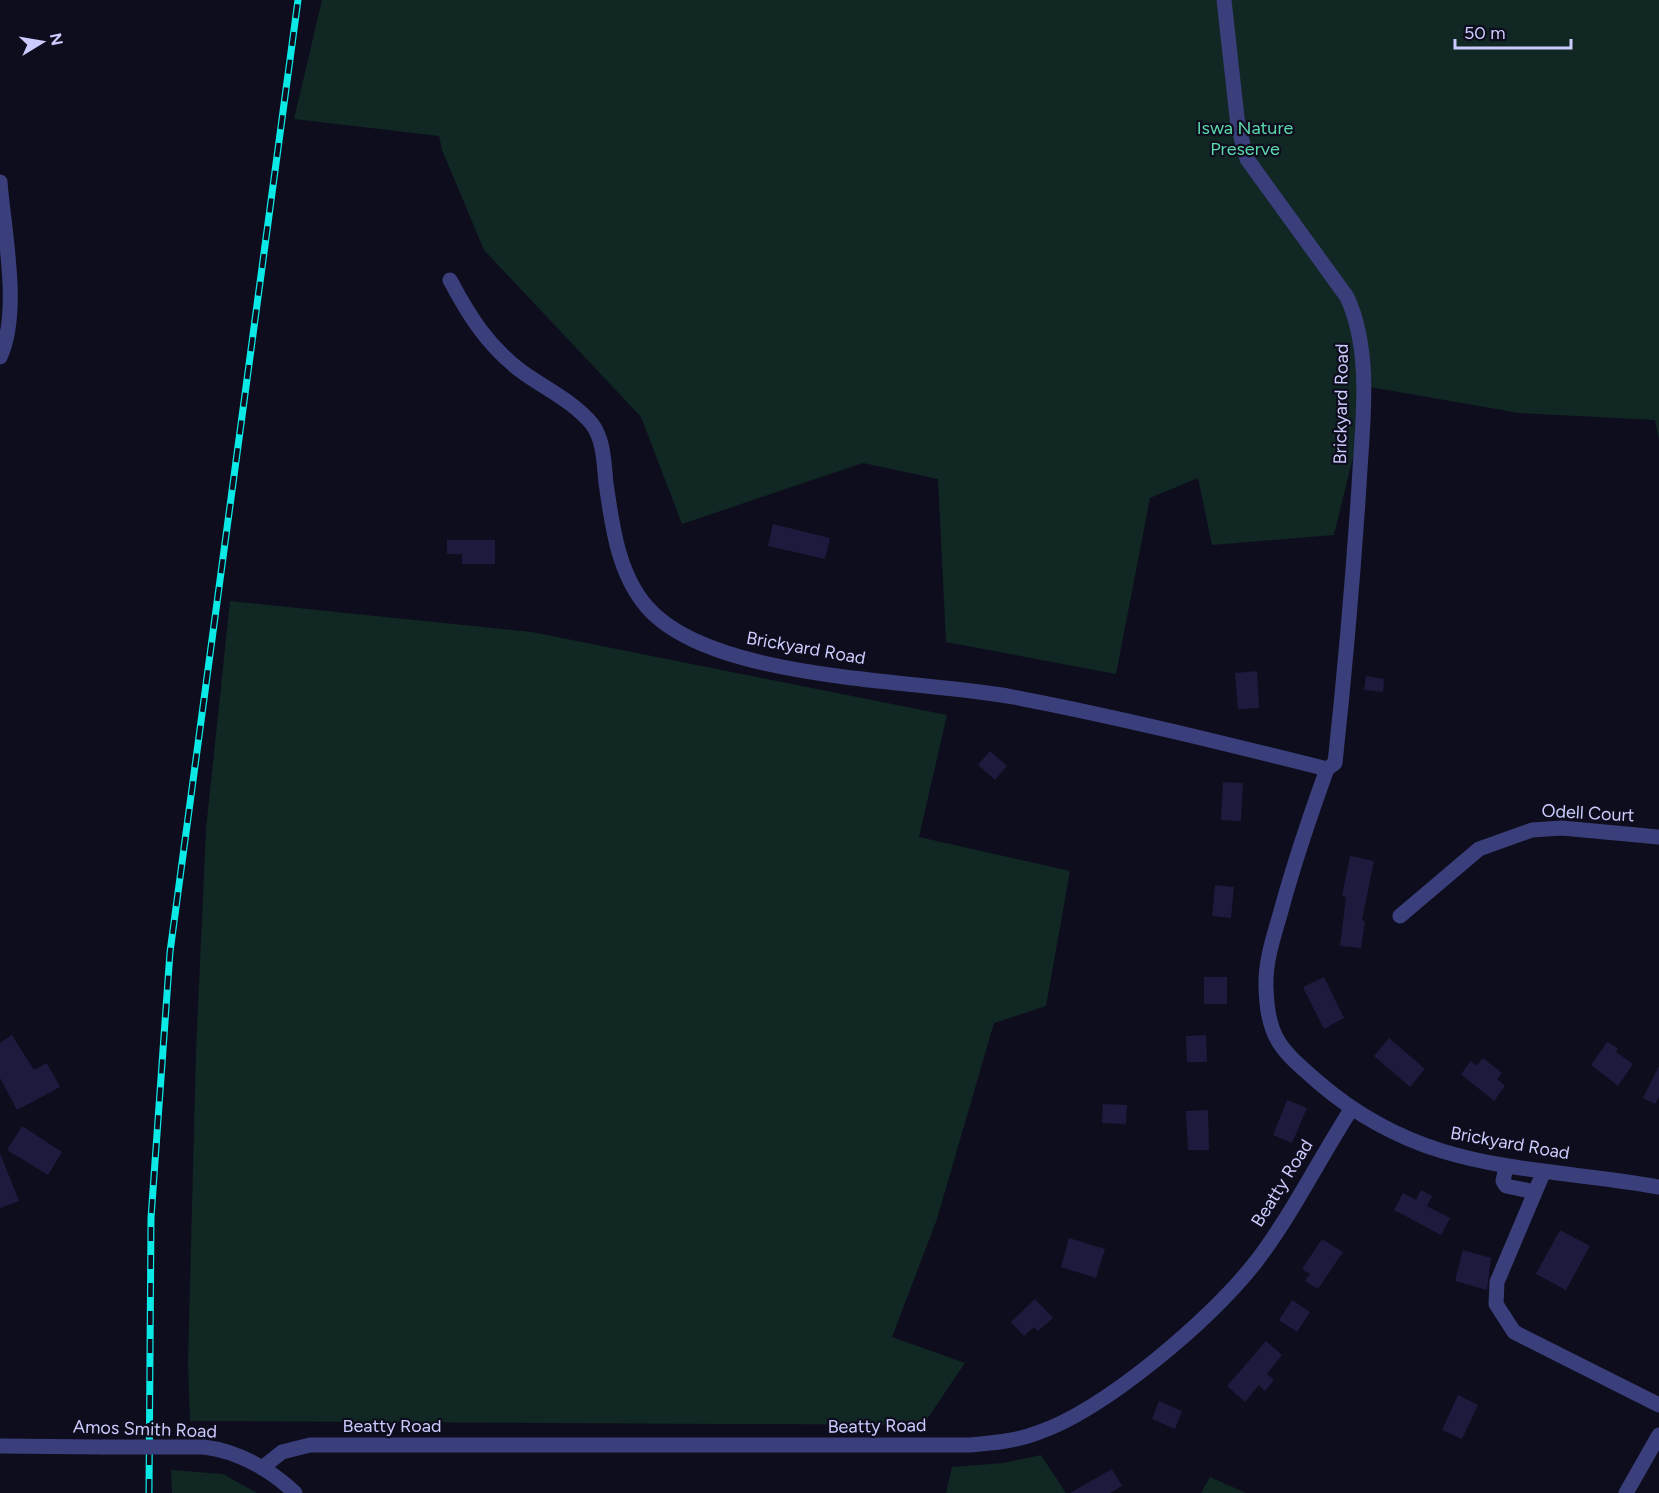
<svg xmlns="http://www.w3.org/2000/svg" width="1659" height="1493" viewBox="0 0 1659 1493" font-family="Figtree,sans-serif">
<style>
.green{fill:#102723}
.building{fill:#1d1a3d}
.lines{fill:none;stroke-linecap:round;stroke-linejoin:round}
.minor{stroke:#3a3e7a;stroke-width:15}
.rail-casing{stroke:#0be9e7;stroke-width:7}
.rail{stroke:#0e0d1d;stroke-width:4.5;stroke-dasharray:14;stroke-linecap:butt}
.minor-bridge{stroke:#3a3e7a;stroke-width:15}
.labels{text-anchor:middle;stroke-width:4.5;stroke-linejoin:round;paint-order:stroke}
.park-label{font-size:18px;fill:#5bd8ab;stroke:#0e0d1d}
.street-label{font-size:18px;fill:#cbcbfd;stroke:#0e0d1d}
</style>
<rect width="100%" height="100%" fill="#0e0d1d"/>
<path class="green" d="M322,0H1659V440L1655,420L1519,413L1370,387L1334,535L1212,545L1198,478L1150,498L1116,674L946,642L938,479L863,463L682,524L641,417L484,250L442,150L439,136L294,119Z
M230,601L532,632L947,715L919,837L1070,871L1046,1006L994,1023L937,1219L892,1337L965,1363L923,1425L190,1421L188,1362L196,1052L206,829Z
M1041,1455L1066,1493H946L952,1467L1003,1463Z
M171,1470L223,1474L257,1493H172Z
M1210,1477L1246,1493H1201Z"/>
<path class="building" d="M773,524L830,538L825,559L768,546Z
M447,540H495V564H462V554H447Z
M1257,671L1259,708L1238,709L1235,673Z
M1366,676L1384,679L1383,692L1364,690Z
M990,751L1007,766L995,780L978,765Z
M1223,782L1243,783L1241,821L1221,820Z
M1350,856L1374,861L1362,920L1365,921L1361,948L1340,946L1346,897L1342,896Z
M1215,885L1234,887L1231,918L1212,916Z
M1204,977H1227V1004H1204Z
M1324,977L1344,1018L1324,1029L1303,987Z
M12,1035L34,1070L47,1063L60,1087L17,1110L0,1078V1043Z
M1206,1035L1207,1062H1187L1186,1036Z
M1389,1038L1425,1069L1410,1087L1374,1056Z
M1607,1042L1618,1048L1616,1052L1633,1064L1618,1086L1591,1065Z
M1483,1058L1502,1073L1497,1079L1505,1086L1494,1101L1461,1074L1471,1061L1476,1066Z
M1659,1066V1097L1655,1104L1643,1098Z
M1287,1100L1307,1108L1292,1143L1273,1135Z
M1103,1104L1127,1105L1126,1124L1102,1123Z
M1208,1110L1209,1150H1188L1186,1111Z
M22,1126L62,1152L48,1175L7,1150Z
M0,1153L19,1201L0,1208Z
M1421,1190L1432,1196L1427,1206L1450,1218L1441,1235L1394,1210L1403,1193L1416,1200Z
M1560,1230L1590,1246L1566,1290L1536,1274Z
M1069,1238L1105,1249L1096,1278L1061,1267Z
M1322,1239L1343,1252L1318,1289L1305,1281L1310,1274L1302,1269Z
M1463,1250L1491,1258L1487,1290L1455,1281Z
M1035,1299L1053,1318L1038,1331L1034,1327L1024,1336L1011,1322Z
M1292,1300L1310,1312L1297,1332L1279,1320Z
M1266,1341L1282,1355L1267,1374L1274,1380L1265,1391L1259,1385L1245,1402L1227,1386Z
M1458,1395L1478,1405L1462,1439L1442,1430Z
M1159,1401L1182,1411L1175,1429L1152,1419Z
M1112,1469L1122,1486L1110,1493H1070Z"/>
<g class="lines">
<path class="minor" d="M1224,0L1238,126L1247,159L1347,297C1373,353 1362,426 1359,486C1353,578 1345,670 1335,763L1327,769C1310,816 1294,863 1281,911C1274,936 1265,961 1266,987C1267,1038 1281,1050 1318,1082C1426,1175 1528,1164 1659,1187
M0,182C4,232 21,312 0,357
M450,280C469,316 488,346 521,371C544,388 573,401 592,424C604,440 604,464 606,483C612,525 618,574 647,607C712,682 918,679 1013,697C1118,717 1223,743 1327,769
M1400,916L1479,849L1532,830L1562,828L1659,837
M1506,1167L1503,1181L1506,1186L1535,1192
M1544,1171L1497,1282L1496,1304L1514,1332L1659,1405
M0,1446L104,1447
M204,1447C238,1451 271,1470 295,1493
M262,1468L282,1452L310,1445H970C993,1443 1016,1441 1037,1433C1105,1410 1210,1320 1255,1263C1292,1215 1319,1159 1352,1108
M1626,1493L1659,1435"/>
<g class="rail-casing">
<path id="rail" d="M149,1493L151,1218L170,952L298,0"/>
</g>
<use href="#rail" class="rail"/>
<path class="minor-bridge" d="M104,1447H204"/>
</g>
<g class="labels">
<g class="park-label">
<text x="1245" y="134">Iswa Nature<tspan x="1245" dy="21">Preserve</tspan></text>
</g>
<g class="street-label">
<text transform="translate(1341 404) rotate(-89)" y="6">Brickyard Road</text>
<text transform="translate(806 648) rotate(10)" y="6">Brickyard Road</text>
<text transform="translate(1588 813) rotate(3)" y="6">Odell Court</text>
<text transform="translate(1510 1143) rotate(10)" y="6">Brickyard Road</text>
<text transform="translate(1282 1183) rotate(-58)" y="6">Beatty Road</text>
<text x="392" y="1432">Beatty Road</text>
<text transform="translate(877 1426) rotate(-1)" y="6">Beatty Road</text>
<text transform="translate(145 1429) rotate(2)" y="6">Amos Smith Road</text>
</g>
</g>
<g transform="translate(42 42) rotate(79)" stroke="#0e0d1d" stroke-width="4.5" paint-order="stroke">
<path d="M0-4.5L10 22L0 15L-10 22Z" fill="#cbcbfd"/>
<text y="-9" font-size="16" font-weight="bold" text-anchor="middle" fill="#cbcbfd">N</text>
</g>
<path d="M1455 39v9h116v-9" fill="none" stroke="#cbcbfd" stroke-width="3"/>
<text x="1464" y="39" font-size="18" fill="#cbcbfd" stroke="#0e0d1d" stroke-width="4.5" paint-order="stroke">50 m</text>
</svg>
